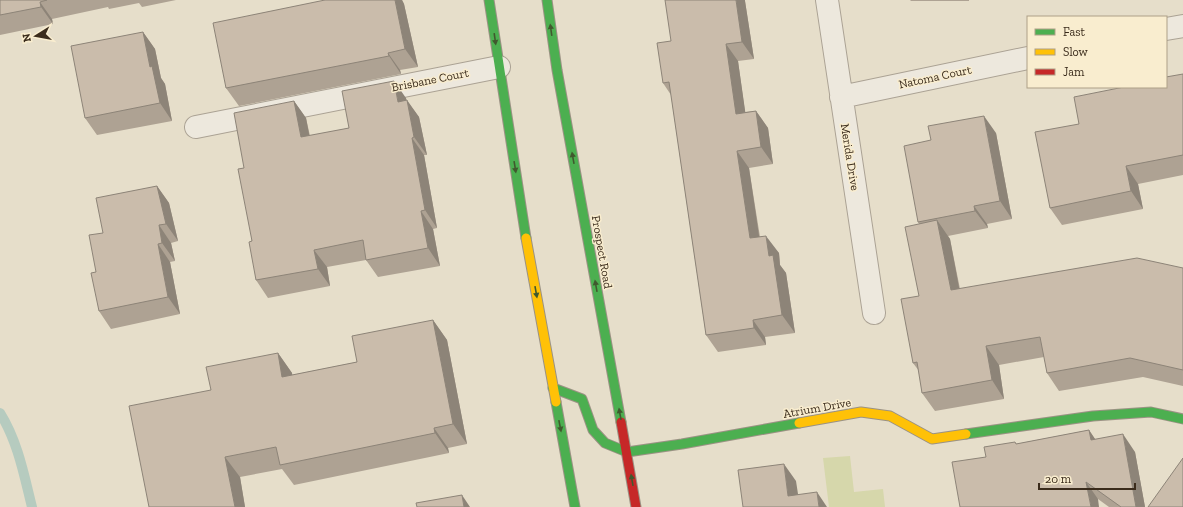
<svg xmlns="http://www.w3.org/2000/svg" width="1183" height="507" viewBox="0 0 1183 507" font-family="'Zilla Slab',serif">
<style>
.green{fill:#d6d7ab}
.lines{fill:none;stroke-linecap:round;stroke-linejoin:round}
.stream{stroke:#b6cbbf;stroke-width:10}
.street-casing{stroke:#aba294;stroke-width:24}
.fast-casing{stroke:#9b9284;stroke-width:11}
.slow-casing{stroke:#9b9284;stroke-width:11}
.jam-casing{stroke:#9b9284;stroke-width:11}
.street{stroke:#ede8dd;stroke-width:22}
.fast{stroke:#4caf50;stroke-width:9}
.slow{stroke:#ffc107;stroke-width:9}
.jam{stroke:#c62828;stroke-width:9}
.wall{fill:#aea293}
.shaded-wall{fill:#8d8478}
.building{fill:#cabcab;stroke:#8d8478}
.oneway{fill:#40592e}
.labels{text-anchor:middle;stroke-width:3;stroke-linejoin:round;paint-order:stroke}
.street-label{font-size:12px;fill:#3a2b1b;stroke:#f9edcf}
</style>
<rect width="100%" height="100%" fill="#e6deca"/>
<path class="green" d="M850,456L854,492L883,489L885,507H829L823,458Z"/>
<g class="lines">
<path class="stream" d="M0,413C18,442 24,475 32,507"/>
<g class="street-casing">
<path id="street" d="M827,0L874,313
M1166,29L1183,26
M841,97L1028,58
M196,127L499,67"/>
</g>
<g class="fast-casing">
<path id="fast" d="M489,0L526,238
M547,0L557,70L621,422
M553,388L582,399L593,430L605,443L627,452L682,444L799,423
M556,402L575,507
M966,434L1093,416L1151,412L1183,419"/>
</g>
<g class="slow-casing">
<path id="slow" d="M526,238L556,402
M799,423L861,412L890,416L932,439L966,434"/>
</g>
<g class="jam-casing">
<path id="jam" d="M621,422L636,507"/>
</g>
<use href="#street" class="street"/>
<use href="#fast" class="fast"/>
<use href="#slow" class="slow"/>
<use href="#jam" class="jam"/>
</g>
<path class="wall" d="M0,0H176L142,7L139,3L109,9L108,7L52,19L53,24L0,35Z
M325,0H402L404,4L418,67L400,70L401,74L239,106L226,88Z
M910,0H969V1H911Z
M745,1L754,59L738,61L745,112L756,111L768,128L773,164L749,168L760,237L779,253L780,265L786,273L795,333L765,337L766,345L718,352L706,335L671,95L663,83L671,41Z
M143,32L155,49L161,78L165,84L172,121L97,135L85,118Z
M1183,74V175L1138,184L1143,209L1062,225L1050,208L1166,87Z
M406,98V100L419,117L427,155H424L437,228L433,229L440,266L378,277L366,260L327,267L330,286L268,298L256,280L244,168L294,101L306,118L310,136L349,128Z
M996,133L1012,219L987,224L988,228L948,236L950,239L960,289L1183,268V386L1143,377L1059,391L1047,373L1044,357L999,365L1004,399L935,411L922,393L919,371L913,363L919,296V224L918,222Z
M157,186L169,203L178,241L171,243L175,261L170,262L180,314L111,329L99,311L96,272Z
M433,320L447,340L467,444L448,448L449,453L294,485L282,469L240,477L245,507H149L211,390L278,353L292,373V375L357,362Z
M1089,430L1095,439L1135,452L1145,507H1109L1098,499L986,457L1016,444Z"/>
<path class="shaded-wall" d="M395,0H402L404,4L418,67L405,49Z
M736,0H745V1L754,59L742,42Z
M40,2L52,19L53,24L41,7Z
M143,32L155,49L161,78L165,84L172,121L160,103L150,67Z
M726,44L738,61L748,131L736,114Z
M388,53L400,70L401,74L389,56Z
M394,81L406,98L410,119L398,102Z
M407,100L419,117L427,155L414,137Z
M294,101L306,118L313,155L301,137Z
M756,111L768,128L773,164L761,147Z
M984,116L996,133L1012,219L1000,201Z
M412,138L424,155L437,228L425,210Z
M737,151L749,168L762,256L750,238Z
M1126,166L1138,184L1143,209L1131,191Z
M157,186L169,203L178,241L166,224Z
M974,206L987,224L988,228L975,211Z
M421,211L433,229L440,266L428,248Z
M937,220L950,239L963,309L951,290Z
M159,225L171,243L175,261L162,243Z
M766,236L779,253L780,265L786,273L795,333L782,315L769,256Z
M158,244L170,262L180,314L168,297Z
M314,250L327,267L330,286L318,269Z
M433,320L447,340L467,444L453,424Z
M753,320L765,337L766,345L754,328Z
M986,346L999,365L1004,399L992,380Z
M278,353L292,373L296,397L282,377Z
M434,428L448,448L449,453L435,433Z
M1089,430L1101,448L1091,440Z
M1123,434L1135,452L1145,507H1136Z
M225,457L240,477L245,507H235Z
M784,464L796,481L800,507L788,496Z
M1086,482L1098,499L1099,507H1091Z
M817,492L827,507H819Z
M462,495L470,507H464Z"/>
<path class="building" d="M0,0H47L40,2L41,7L0,15Z
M325,0H395L405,49L388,53L389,56L226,88L213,23Z
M665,0H736L742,42L726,44L736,114L756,111L761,147L737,151L750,238L766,236L769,256L773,255L782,315L753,320L754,328L706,335L669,82L663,83L657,43L671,41Z
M143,32L150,67L152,66L160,103L85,118L71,46Z
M1183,74V155L1126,166L1131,191L1050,208L1035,132L1079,124L1074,97L1124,87H1166V77Z
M394,81L398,102L407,100L414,137L412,138L425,210L421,211L428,248L366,260L363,240L314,250L318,269L256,280L249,242L252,241L238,169L244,168L234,113L294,101L301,137L349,128L342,91Z
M984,116L1000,201L974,206L975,211L918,222L904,146L931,140L928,126Z
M157,186L166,224L159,225L162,243L158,244L168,297L99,311L91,273L96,272L89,235L103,233L96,198Z
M937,220L951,290L1137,258L1183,268V370L1130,358L1047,373L1040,337L986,346L992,380L922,393L917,362L913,363L901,299L919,296L905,227Z
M433,320L453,424L434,428L435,433L280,465L276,447L225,457L235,507H149L129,406L211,390L206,367L278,353L282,377L357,362L352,336Z
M1089,430L1091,440L1123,434L1136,507H1121L1086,482L1091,507H960L952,462L986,457L984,447L1015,442L1016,444Z
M1183,458V507H1148Z
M784,464L788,496L817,492L819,507H743L738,470Z
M462,495L464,507H417L416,503Z"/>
<defs><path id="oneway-solid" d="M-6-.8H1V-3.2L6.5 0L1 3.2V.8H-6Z"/></defs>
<g class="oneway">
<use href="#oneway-solid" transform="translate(551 30) rotate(-98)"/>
<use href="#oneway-solid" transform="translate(495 39) rotate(82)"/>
<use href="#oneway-solid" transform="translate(573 158) rotate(-100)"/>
<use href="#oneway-solid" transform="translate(515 167) rotate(81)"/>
<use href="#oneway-solid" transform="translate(596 286) rotate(-100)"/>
<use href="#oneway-solid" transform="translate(536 292) rotate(80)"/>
<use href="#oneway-solid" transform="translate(620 414) rotate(-100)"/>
<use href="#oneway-solid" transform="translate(560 426) rotate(79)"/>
<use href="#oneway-solid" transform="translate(632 480) rotate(-100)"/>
</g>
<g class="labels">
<g class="street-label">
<text transform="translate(935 77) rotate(-12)" y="4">Natoma Court</text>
<text transform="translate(430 80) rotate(-11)" y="4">Brisbane Court</text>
<text transform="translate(850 157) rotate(81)" y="4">Merida Drive</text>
<text transform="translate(602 252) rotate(80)" y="4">Prospect Road</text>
<text transform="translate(817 408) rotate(-10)" y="4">Atrium Drive</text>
</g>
</g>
<rect x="1027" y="16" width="140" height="72" fill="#f9edcf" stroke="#ad9f87"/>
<rect x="1035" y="29" width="20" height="6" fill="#4caf50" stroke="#ad9f87"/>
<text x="1063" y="36" font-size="12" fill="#3a2b1b">Fast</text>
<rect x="1035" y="49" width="20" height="6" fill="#ffc107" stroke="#ad9f87"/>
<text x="1063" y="56" font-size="12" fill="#3a2b1b">Slow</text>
<rect x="1035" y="69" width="20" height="6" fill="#c62828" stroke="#ad9f87"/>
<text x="1063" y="76" font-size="12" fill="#3a2b1b">Jam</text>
<g transform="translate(36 36) rotate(259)" stroke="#f9edcf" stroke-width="3" paint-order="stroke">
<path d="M0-3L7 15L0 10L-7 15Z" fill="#3a2b1b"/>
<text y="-6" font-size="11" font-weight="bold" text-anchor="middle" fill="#3a2b1b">N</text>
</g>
<path d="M1039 483v6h96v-6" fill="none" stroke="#3a2b1b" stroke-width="2"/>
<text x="1045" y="483" font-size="12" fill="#3a2b1b" stroke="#f9edcf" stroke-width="3" paint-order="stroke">20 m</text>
</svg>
